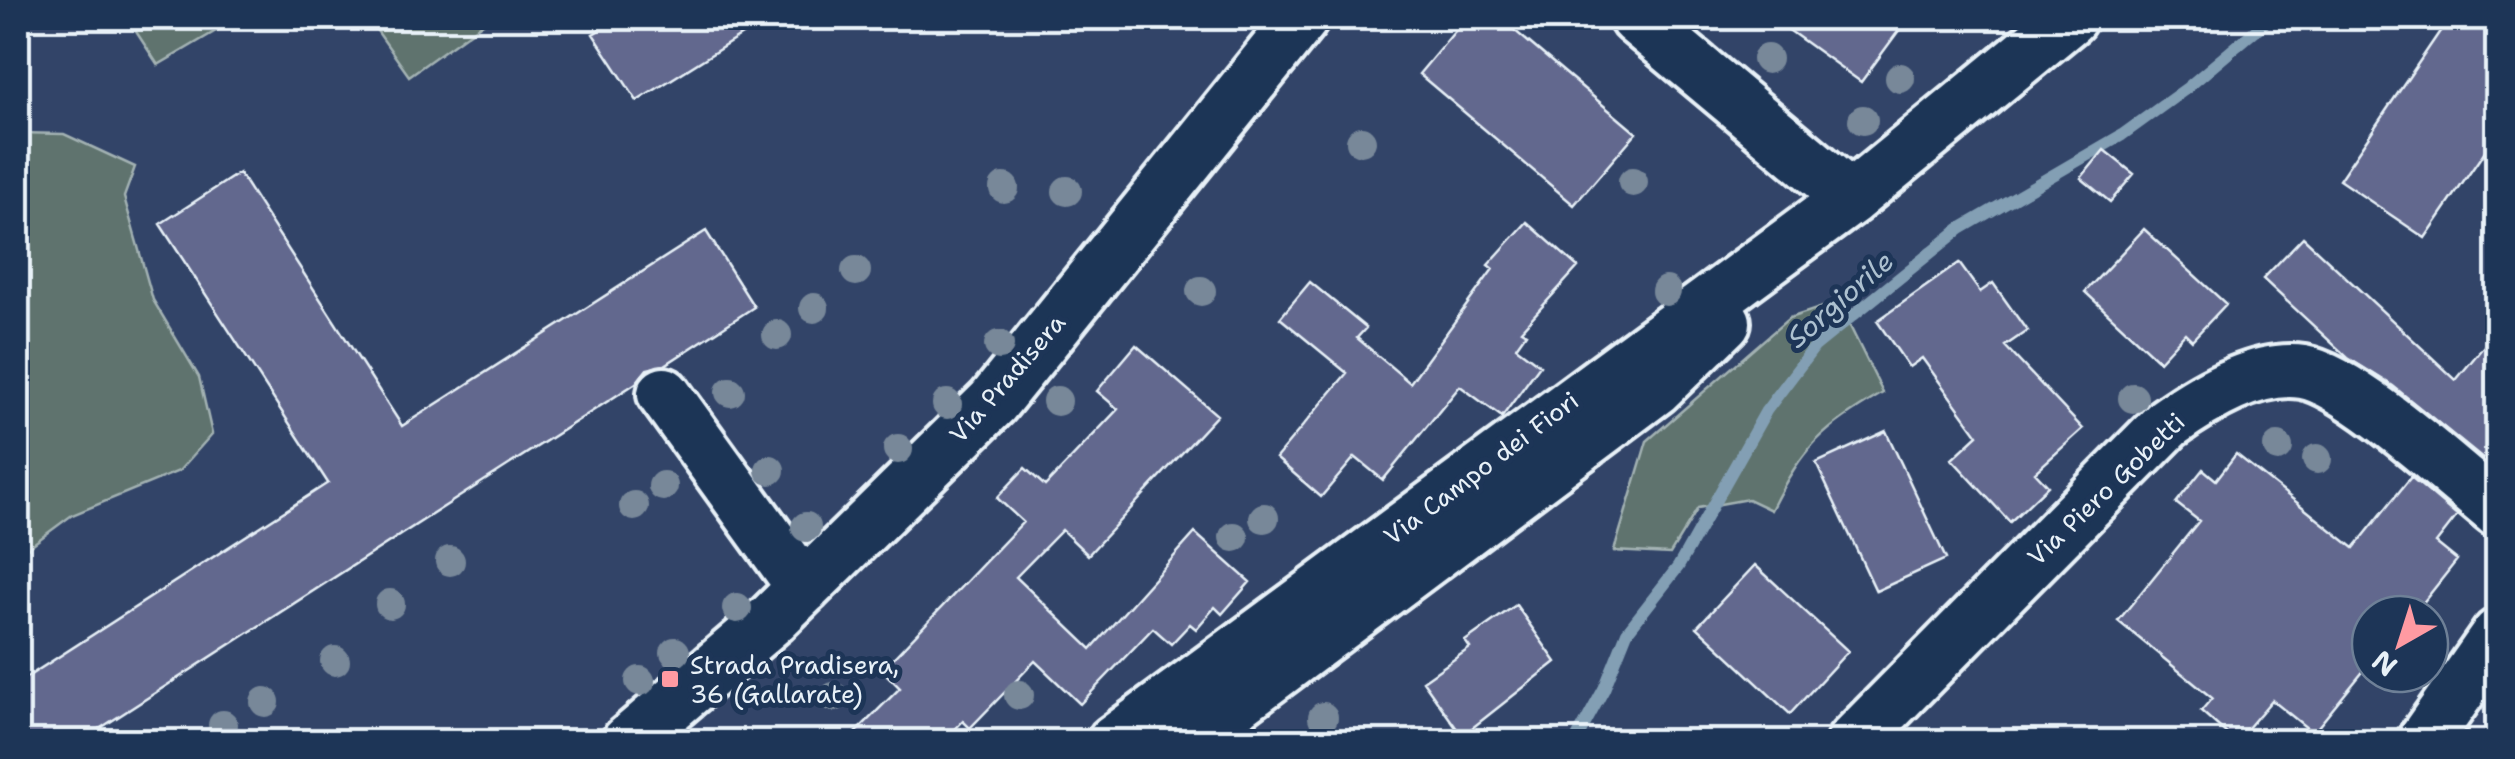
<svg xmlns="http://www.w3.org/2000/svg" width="2515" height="759" viewBox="0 0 2515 759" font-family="'Shantell Sans',sans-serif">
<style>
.green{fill:#5e736e;stroke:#a3b2b3;stroke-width:2.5}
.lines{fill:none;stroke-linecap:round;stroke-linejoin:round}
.stream{stroke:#839fb4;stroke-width:12}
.building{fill:#62688e;stroke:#e8f1f8;stroke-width:2.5}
.minor-casing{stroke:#e8f1f8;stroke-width:60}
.minor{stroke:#1d3557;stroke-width:52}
.tree{fill:#788899}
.poi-dot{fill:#ff9aa2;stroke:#1d3557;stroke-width:4}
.labels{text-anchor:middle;stroke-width:10;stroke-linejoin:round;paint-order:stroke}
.street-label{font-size:25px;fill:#e8f1f8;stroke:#1d3557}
.poi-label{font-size:25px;fill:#e8f1f8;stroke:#1d3557;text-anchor:start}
.water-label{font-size:28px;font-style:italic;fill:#adc1d0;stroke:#1d3557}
</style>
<rect width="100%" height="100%" fill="#324468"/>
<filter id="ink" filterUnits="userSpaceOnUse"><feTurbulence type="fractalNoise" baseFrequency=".01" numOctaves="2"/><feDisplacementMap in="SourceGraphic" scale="20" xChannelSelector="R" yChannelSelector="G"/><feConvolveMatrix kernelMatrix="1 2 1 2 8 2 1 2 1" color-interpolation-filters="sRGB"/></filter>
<g filter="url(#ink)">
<path class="green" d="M127,18H238L158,65Z
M368,18H490L409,76Z
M18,133L64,134L135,167L124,197L153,300L199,377L212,434L179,471L72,515L18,555Z
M1838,302L1883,393C1821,430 1804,445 1771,510L1748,499L1698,508L1670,554L1614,551L1647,441L1789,318Z"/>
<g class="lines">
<path class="stream" d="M1575,742L1604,689L1627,632L1678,567L1766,411L1815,346L1960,229L2122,135L2187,88L2270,18"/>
</g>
<path class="building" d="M619,18H769L637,101L593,34Z
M1466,18H1500L1636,133L1574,205L1419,74Z
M1772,18H1908L1861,82Z
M2449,18H2498V132L2425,238L2339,180Z
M2104,150L2134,174L2110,202L2081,178Z
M239,173L402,426L706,231L754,307L665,365L647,369L636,383L79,742H18V683L328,483L160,224Z
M1527,222L1578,267L1521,330L1526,333L1516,347L1540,365L1502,417L1460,386L1383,480L1355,457L1321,497L1276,458L1347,373L1280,318L1310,282L1366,328L1357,338L1410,383L1493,269L1488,265Z
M2144,229L2226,304L2192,340L2185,333L2159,361L2085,292Z
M2303,237L2456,380L2498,329L2495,469L2393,386L2348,358L2263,279Z
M1959,263L1980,292L1993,283L2027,331L2005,346L2083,429L2035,472L2048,486L2010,522L1952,459L1978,435L1922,358L1909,367L1877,321Z
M1136,345L1217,415L1088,555L1062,530L1016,577L1091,649L1195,533L1250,582L1222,614L1215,607L1196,629L1190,624L1171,644L1153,628L1080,704L1035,661L970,728L963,721L943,742H846L900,688L882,670L1023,522L997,498L1025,468L1045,486L1118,409L1097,391Z
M1886,431L1946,559L1876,591L1816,463Z
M2236,454L2354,548L2411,477L2457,516L2436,543L2457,560L2414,614H2370V663L2313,733L2272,700L2236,742L2201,711L2212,698L2118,621L2199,521L2176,503L2203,469L2216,480Z
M1755,565L1848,651L1790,714L1697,627Z
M1516,605L1556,662L1462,736L1423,681L1470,648L1465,641Z"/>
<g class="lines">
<g class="minor-casing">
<path id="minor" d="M1636,18L1851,198
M664,394L804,588
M628,742L772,619L993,402L1302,18
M1114,742L1851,198L2070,18
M1183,742L1655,389L1724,322
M1853,742L2168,423C2203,398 2257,365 2303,372C2352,380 2455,476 2498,511
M2423,742L2498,635"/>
</g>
<use href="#minor" class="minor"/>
</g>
<g class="tree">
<circle cx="1767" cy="59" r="15"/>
<circle cx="1900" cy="78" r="15"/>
<circle cx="1863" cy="120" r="15"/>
<circle cx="1361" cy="141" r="15"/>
<circle cx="1633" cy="182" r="15"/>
<circle cx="1004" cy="188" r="15"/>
<circle cx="1067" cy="191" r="15"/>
<circle cx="856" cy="271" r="15"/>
<circle cx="1201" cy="291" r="15"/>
<circle cx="1666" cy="291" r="15"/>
<circle cx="814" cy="308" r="15"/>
<circle cx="777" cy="335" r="15"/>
<circle cx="999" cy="345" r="15"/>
<circle cx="730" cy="392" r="15"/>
<circle cx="2133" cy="398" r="15"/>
<circle cx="1057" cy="401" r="15"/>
<circle cx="947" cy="404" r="15"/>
<circle cx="2278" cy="447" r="15"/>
<circle cx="898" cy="449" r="15"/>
<circle cx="2317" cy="459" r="15"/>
<circle cx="770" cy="470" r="15"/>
<circle cx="663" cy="486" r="15"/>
<circle cx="634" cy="506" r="15"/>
<circle cx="1264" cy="518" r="15"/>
<circle cx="806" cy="527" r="15"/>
<circle cx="1234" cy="537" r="15"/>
<circle cx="450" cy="561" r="15"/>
<circle cx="390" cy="604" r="15"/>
<circle cx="737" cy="608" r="15"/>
<circle cx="675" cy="652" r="15"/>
<circle cx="335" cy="661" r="15"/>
<circle cx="640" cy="681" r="15"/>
<circle cx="1019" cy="695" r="15"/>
<circle cx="834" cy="697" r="15"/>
<circle cx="265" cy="702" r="15"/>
<circle cx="1323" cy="717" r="15"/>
<circle cx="223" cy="725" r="15"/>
</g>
</g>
<rect class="poi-dot" x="660" y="669" width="20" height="20" rx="5"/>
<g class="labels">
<g class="street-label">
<text transform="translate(1007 378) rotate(-49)" y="9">Via Pradisera</text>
<text transform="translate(1481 468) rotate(-37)" y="9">Via Campo dei Fiori</text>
<text transform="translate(2106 489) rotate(-44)" y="9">Via Piero Gobetti</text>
</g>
<g class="poi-label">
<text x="690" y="674">Strada Pradisera,<tspan x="690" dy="29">36 (Gallarate)</tspan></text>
</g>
<g class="water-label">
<text transform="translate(1840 299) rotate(-41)" y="10">Sorgiorile</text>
</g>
</g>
<rect width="2515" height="759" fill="none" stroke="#1d3557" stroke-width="60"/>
<rect x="30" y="30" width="2455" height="699" fill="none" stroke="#e8f1f8" stroke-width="4" filter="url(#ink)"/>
<g transform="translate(2400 644) rotate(219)"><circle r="48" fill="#1d3557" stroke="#6e8097" stroke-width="2.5"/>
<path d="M0-8L18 38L0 25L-18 38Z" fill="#ff9aa2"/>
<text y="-15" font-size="28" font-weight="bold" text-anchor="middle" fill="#e8f1f8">N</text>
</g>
</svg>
